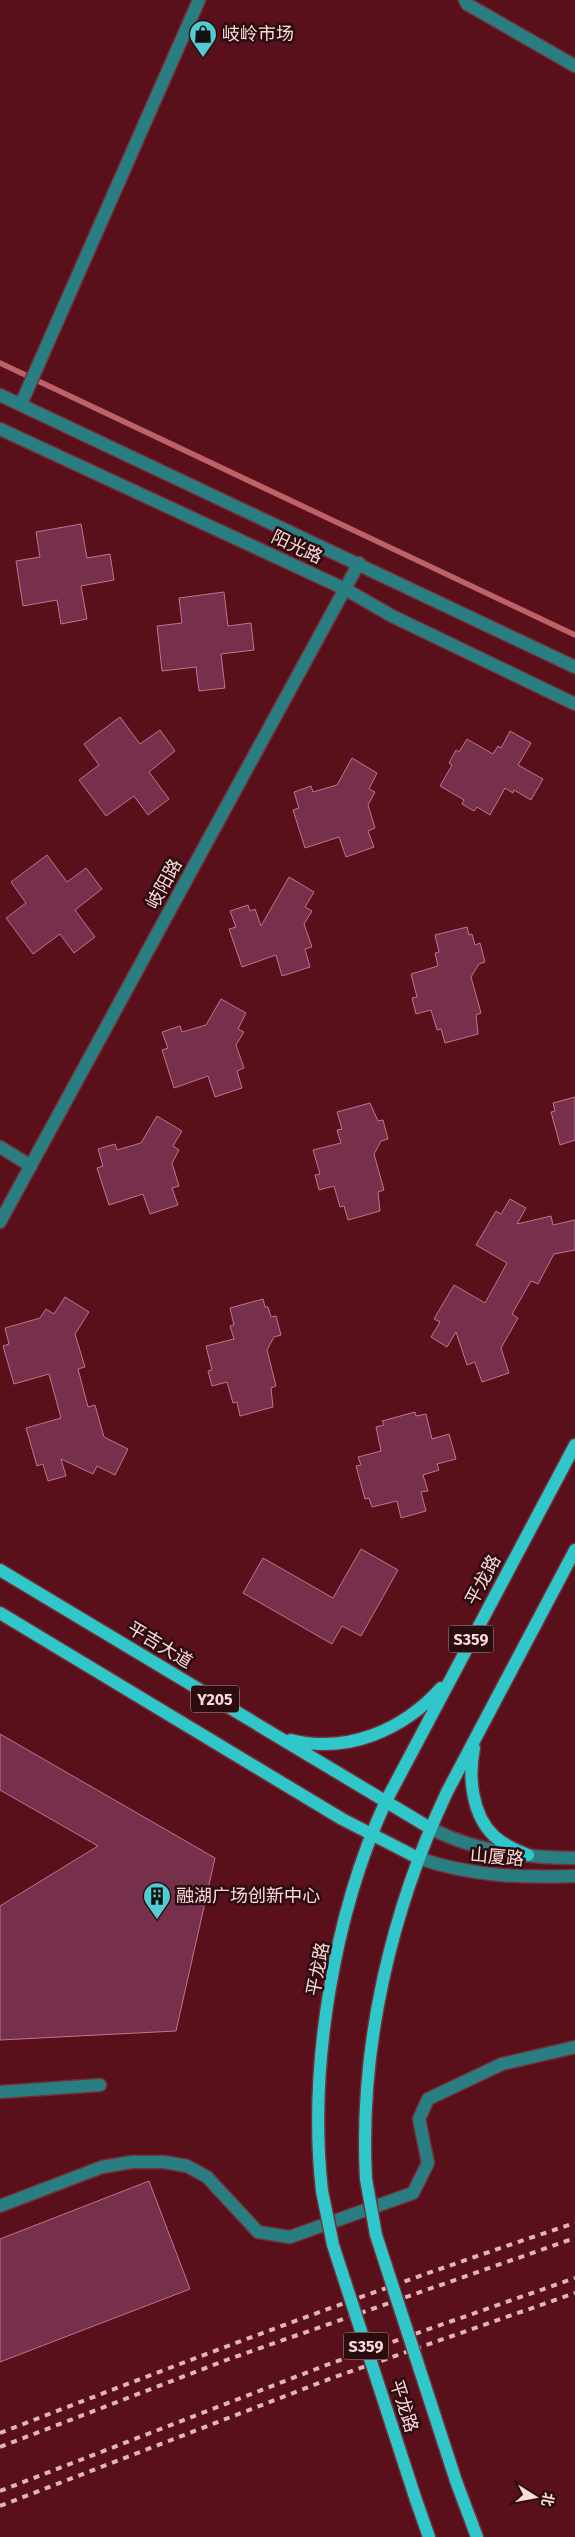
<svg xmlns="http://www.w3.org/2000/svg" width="575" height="2537" viewBox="0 0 575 2537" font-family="'Fira Sans','Noto Sans SC',sans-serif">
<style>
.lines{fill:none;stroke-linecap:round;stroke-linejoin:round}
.stream{stroke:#bd6367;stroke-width:5.5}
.building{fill:#76304c;stroke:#c1738f}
.minor-casing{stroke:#733039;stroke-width:15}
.major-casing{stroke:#733039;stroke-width:15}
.minor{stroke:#297e81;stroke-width:12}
.major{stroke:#30c7cb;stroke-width:12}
.rail{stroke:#e1b5b7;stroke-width:4;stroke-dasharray:6 6;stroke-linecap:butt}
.major-bridge-casing{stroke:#733039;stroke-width:15;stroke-linecap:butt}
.major-bridge{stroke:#30c7cb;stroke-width:12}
.labels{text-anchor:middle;stroke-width:5;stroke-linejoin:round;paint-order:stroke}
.shield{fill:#2b0c0f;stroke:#bf9c9c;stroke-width:1}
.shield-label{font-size:16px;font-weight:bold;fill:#fed9d9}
.poi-label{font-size:18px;fill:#fed9d9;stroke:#2b0c0f;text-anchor:start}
.street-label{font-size:18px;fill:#fed9d9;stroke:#2b0c0f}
</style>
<rect width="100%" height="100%" fill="#59101b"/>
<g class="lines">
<path class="stream" d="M0,363L575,635"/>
</g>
<path class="building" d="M81,524L87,558L110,554L114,580L81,586L87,619L61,624L57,600L23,606L16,561L40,557L36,532Z
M224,592L228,626L251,623L254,650L221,654L225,688L199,691L196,667L162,671L157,626L182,623L179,598Z
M120,717L140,744L160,730L175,751L149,772L169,799L148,815L134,796L106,816L79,780L99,765L84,744Z
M510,731L531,743L518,765L543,779L531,800L514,790L513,793L505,788L490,815L477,807L474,811L462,804L464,800L440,786L452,765L449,763L456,750L459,752L467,739L493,754L498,746L501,748Z
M352,758L377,773L369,789L375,792L368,805L375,828L368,831L374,847L346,857L339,837L305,848L293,810L299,808L294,792L311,786L313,792L337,785Z
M47,855L67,882L86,868L102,889L75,910L95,937L74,953L60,934L33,954L6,918L26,903L11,882Z
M289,877L314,892L305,907L312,911L304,924L312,947L305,949L310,967L282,976L276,955L242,967L229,929L236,927L230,911L248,905L250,911L255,909L261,926Z
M467,927L469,935L472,934L475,945L480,943L485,962L479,964L471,977L481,1013L476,1015L478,1034L445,1043L441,1029L437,1030L431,1010L416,1014L412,998L417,997L411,974L438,966L435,953L439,952L435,935Z
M221,999L246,1013L238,1029L244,1032L236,1045L244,1068L237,1071L242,1088L215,1097L208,1076L174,1088L162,1050L168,1048L162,1032L180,1026L182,1032L206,1025Z
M575,1097V1140L560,1145L551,1112L555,1111L553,1103Z
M370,1103L378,1121L383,1120L388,1139L381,1141L374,1154L384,1190L378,1192L380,1211L348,1220L344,1206L340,1207L334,1186L319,1190L315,1175L320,1174L313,1150L341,1143L337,1130L342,1129L337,1112Z
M157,1116L182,1131L173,1146L179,1150L172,1163L179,1186L172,1188L178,1205L150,1214L143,1194L109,1205L97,1168L103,1166L98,1149L115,1144L117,1150L141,1143Z
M510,1199L526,1208L517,1224L551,1216L553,1225L575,1220V1250L554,1254L538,1284L531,1281L512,1314L518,1318L501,1348L509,1373L482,1382L475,1362L467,1365L456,1332L447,1347L431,1337L440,1322L434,1319L454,1285L485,1303L507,1263L476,1245L496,1211L501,1214Z
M65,1297L89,1312L75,1334L85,1367L78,1369L88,1407L95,1405L104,1437L128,1449L115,1475L97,1466L93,1474L61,1459L66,1476L48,1481L43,1464L37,1466L26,1428L61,1418L49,1374L14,1384L3,1346L9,1344L5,1328L40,1318L46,1309L54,1314Z
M263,1299L265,1307H268L271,1317L276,1316L281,1335L274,1337L267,1350L276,1386L271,1388L273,1407L240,1416L237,1402L233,1403L227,1382L212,1386L208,1371L212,1370L206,1346L234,1339L230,1326L234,1325L230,1308Z
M415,1412L416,1416L426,1414L432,1439L449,1434L456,1459L437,1464L439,1470L423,1475L428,1491L421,1492L426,1511L401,1518L397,1501L372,1507L369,1498L365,1499L356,1466L361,1465L358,1457L381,1451L376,1427L384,1425L382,1421Z
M361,1549L398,1570L361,1636L342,1626L332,1644L243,1593L263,1558L333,1598Z
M0,1734L215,1858L176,2031L0,2040V1906L98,1846L0,1790Z
M149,2181L190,2289L0,2362V2239Z"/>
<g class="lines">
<g class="minor-casing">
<path id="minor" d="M465,0L467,4L575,66
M0,395L575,667
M21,404L199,0
M0,429L345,589L392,616L575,704
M0,1147L31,1166
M0,1222L359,563
M430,1828C474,1851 526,1858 575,1858
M418,1858C470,1876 520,1878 575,1876
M0,2092L100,2085
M0,2206L102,2167L132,2162H164L187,2166L207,2177L258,2232L290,2237L413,2193L428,2163L419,2119L428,2099L502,2064L575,2047"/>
</g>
<g class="major-casing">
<path id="major" d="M0,1570L430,1828
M0,1613L342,1819L418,1858
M291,1740C348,1754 403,1730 441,1688
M474,1748C468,1777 472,1815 494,1836C504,1845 516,1850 528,1855
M366,2179C359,2047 391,1911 447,1792L575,1550
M322,2191C308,2067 334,1914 386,1801L575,1445
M456,2481L477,2537
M416,2500L429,2537"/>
</g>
<use href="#minor" class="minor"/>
<use href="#major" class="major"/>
<path class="rail" d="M0,2433C191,2359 381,2287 575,2223
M0,2447L229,2359L575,2238
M0,2491L329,2364L575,2278
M0,2506L332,2378L575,2293"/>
<g class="major-bridge-casing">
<path id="major-bridge" d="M366,2179L376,2235L456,2481
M322,2191L333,2245L416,2500"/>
</g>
<use href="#major-bridge" class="major-bridge"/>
</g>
<defs>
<g id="shop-pin" transform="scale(1.4375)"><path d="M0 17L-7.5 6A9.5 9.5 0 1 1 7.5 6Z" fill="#52ccd0" stroke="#2b0c0f"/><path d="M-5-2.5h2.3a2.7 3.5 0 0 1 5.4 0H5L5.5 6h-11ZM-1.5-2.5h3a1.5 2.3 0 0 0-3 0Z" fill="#111"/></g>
<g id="building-pin" transform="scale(1.4375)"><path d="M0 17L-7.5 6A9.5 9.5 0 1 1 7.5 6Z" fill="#52ccd0" stroke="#2b0c0f"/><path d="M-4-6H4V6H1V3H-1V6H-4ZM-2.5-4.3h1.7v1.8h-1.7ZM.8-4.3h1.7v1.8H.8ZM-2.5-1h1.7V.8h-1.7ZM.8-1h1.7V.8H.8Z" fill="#111"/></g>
</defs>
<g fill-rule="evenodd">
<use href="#shop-pin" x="203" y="34"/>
<use href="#building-pin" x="157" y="1896"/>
</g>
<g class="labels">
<g class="shield">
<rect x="448.5" y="1625.5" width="45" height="27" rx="4"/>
<rect x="191" y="1685.5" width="48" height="27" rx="4"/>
<rect x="343.5" y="2332.5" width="45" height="27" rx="4"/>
</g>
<g class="shield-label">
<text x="471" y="1645">S359</text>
<text x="215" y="1705">Y205</text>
<text x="366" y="2352">S359</text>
</g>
<g class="poi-label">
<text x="222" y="40">岐岭市场</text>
<text x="176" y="1902">融湖广场创新中心</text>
</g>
<g class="street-label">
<text transform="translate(297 547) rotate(25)" y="6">阳光路</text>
<text transform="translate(164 884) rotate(-61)" y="6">岐阳路</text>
<text transform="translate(483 1580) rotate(-62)" y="6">平龙路</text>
<text transform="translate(160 1645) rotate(31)" y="6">平吉大道</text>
<text transform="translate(497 1857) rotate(5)" y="6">山厦路</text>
<text transform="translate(318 1969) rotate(-79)" y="6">平龙路</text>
<text transform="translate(404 2406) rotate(72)" y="6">平龙路</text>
</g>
</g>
<g transform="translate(535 2497) rotate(101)" stroke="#2b0c0f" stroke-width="4" paint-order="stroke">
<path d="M0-4L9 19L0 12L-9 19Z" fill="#fed9d9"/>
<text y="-8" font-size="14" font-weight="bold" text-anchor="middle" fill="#fed9d9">北</text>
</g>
</svg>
